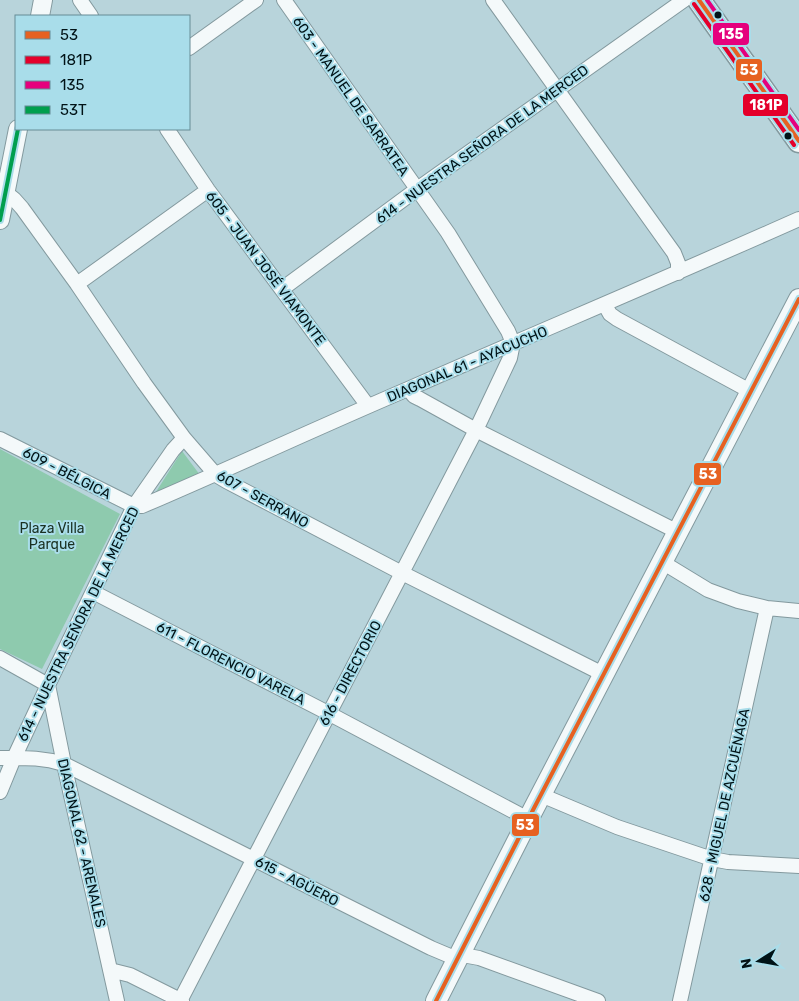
<svg xmlns="http://www.w3.org/2000/svg" width="799" height="1001" viewBox="0 0 799 1001" font-family="Rubik,sans-serif">
<style>
.green{fill:#8ecaae}
.lines{fill:none;stroke-linecap:round;stroke-linejoin:round}
.minor-casing{stroke:#83999e;stroke-width:16}
.tertiary-casing{stroke:#83999e;stroke-width:20}
.secondary-casing{stroke:#83999e;stroke-width:22}
.primary-casing{stroke:#83999e;stroke-width:25}
.minor{stroke:#f4f9fa;stroke-width:14}
.tertiary{stroke:#f4f9fa;stroke-width:18}
.secondary{stroke:#f4f9fa;stroke-width:20}
.primary{stroke:#f4f9fa;stroke-width:22}
.bus-1-casing{stroke:#a9ddea;stroke-width:8}
.bus-2-casing{stroke:#a9ddea;stroke-width:8}
.bus-3-casing{stroke:#a9ddea;stroke-width:8}
.bus-4-casing{stroke:#a9ddea;stroke-width:8}
.bus-1{stroke:#e66121;stroke-width:4}
.bus-2{stroke:#e4002b;stroke-width:4}
.bus-3{stroke:#e5007d;stroke-width:4}
.bus-4{stroke:#009f4e;stroke-width:4}
.bus-dot{fill:#011317;stroke:#a9ddea;stroke-width:2}
.labels{text-anchor:middle;stroke-width:4;stroke-linejoin:round;paint-order:stroke}
.street-label{font-size:14px;fill:#011317;stroke:#a9ddea}
.park-label{font-size:14px;fill:#1a3021;stroke:#a9ddea}
.line-badge{stroke:#a9ddea;stroke-width:2}
.badge-label{font-size:14px;text-anchor:middle;font-weight:bold;fill:#fff}
</style>
<rect width="100%" height="100%" fill="#b8d4db"/>
<path class="green" d="M0,449L120,514L42,669L0,649Z
M182,451L200,475L154,495Z"/>
<g class="lines">
<g class="minor-casing">
<path id="minor" d="M80,0L91,16
M493,0L674,253L678,263V273
M189,48L256,0
M167,129L208,190L368,406
M0,188L14,199L22,208L77,284L144,383L184,438L216,475L226,481L402,573L603,674
M77,284L208,190
M282,289L416,190L684,0
M605,305L610,314L617,319L750,391
M408,389L414,396L420,399L476,430L678,532
M0,439L134,506H142C231,468 319,427 408,389C538,332 669,277 799,219
M662,562L708,590L738,601L767,608L799,611
M93,592L328,713L528,819
M0,658L48,685L64,764L117,1001
M0,758C24,758 41,757 64,764L431,948L450,956H468L479,958L598,1001
M0,792L14,758L48,685L134,506L173,450L184,438
M541,795L617,827L712,859L728,862L799,866
M110,970L130,975L182,1001
M180,1001L476,430L510,358L513,343L508,331L448,233L284,0
M680,1001L767,608"/>
</g>
<g class="tertiary-casing">
<path id="tertiary" d="M40,16L43,0
M0,220L18,129"/>
</g>
<g class="secondary-casing">
<path id="secondary" d="M436,1001L533,810L799,299"/>
</g>
<g class="primary-casing">
<path id="primary" d="M699,0L799,141"/>
</g>
<use href="#minor" class="minor"/>
<use href="#tertiary" class="tertiary"/>
<use href="#secondary" class="secondary"/>
<use href="#primary" class="primary"/>
<g class="bus-1-casing">
<path id="bus-1" d="M699,0L799,141
M436,1001L533,810L799,299"/>
</g>
<g class="bus-2-casing">
<path id="bus-2" d="M694,4L794,145"/>
</g>
<g class="bus-3-casing">
<path id="bus-3" d="M707,0L799,130"/>
</g>
<g class="bus-4-casing">
<path id="bus-4" d="M0,220L18,129"/>
</g>
<use href="#bus-1" class="bus-1"/>
<use href="#bus-2" class="bus-2"/>
<use href="#bus-3" class="bus-3"/>
<use href="#bus-4" class="bus-4"/>
</g>
<g class="bus-dot">
<circle cx="718" cy="15" r="4.5"/>
<circle cx="788" cy="136" r="4.5"/>
</g>
<g class="labels">
<g class="street-label">
<text transform="translate(351 96) rotate(55)" y="5">603 - MANUEL DE SARRATEA</text>
<text transform="translate(482 144) rotate(-36)" y="5">614 - NUESTRA SEÑORA DE LA MERCED</text>
<text transform="translate(266 268) rotate(53)" y="5">605 - JUAN JOSÉ VIAMONTE</text>
<text transform="translate(467 364) rotate(-23)" y="5">DIAGONAL 61 - AYACUCHO</text>
<text transform="translate(67 473) rotate(27)" y="5">609 - BÉLGICA</text>
<text transform="translate(263 499) rotate(29)" y="5">607 - SERRANO</text>
<text transform="translate(78 624) rotate(-64)" y="5">614 - NUESTRA SEÑORA DE LA MERCED</text>
<text transform="translate(231 663) rotate(27)" y="5">611 - FLORENCIO VARELA</text>
<text transform="translate(350 673) rotate(-62)" y="5">616 - DIRECTORIO</text>
<text transform="translate(724 805) rotate(-78)" y="5">628 - MIGUEL DE AZCUÉNAGA</text>
<text transform="translate(82 843) rotate(77)" y="5">DIAGONAL 62 - ARENALES</text>
<text transform="translate(297 881) rotate(27)" y="5">615 - AGÜERO</text>
</g>
<g class="park-label">
<text x="52" y="533">Plaza Villa<tspan x="52" dy="16">Parque</tspan></text>
</g>
</g>
<g class="line-badge">
<rect x="712" y="22" width="38" height="24" rx="5" fill="#e5007d"/>
<rect x="735" y="58" width="28" height="24" rx="5" fill="#e66121"/>
<rect x="742" y="93" width="47" height="24" rx="5" fill="#e4002b"/>
<rect x="693" y="462" width="29" height="24" rx="5" fill="#e66121"/>
<rect x="511" y="813" width="29" height="24" rx="5" fill="#e66121"/>
</g>
<g class="badge-label">
<text x="731" y="39">135</text>
<text x="749" y="75">53</text>
<text x="766" y="110">181P</text>
<text x="708" y="479">53</text>
<text x="525" y="830">53</text>
</g>
<rect x="15" y="15" width="175" height="115" fill="#a9ddea" stroke="#668c96"/>
<rect x="25" y="31" width="25" height="8" fill="#e66121" stroke="#668c96"/>
<text x="60" y="40" font-size="15" fill="#011317">53</text>
<rect x="25" y="56" width="25" height="8" fill="#e4002b" stroke="#668c96"/>
<text x="60" y="65" font-size="15" fill="#011317">181P</text>
<rect x="25" y="81" width="25" height="8" fill="#e5007d" stroke="#668c96"/>
<text x="60" y="90" font-size="15" fill="#011317">135</text>
<rect x="25" y="106" width="25" height="8" fill="#009f4e" stroke="#668c96"/>
<text x="60" y="115" font-size="15" fill="#011317">53T</text>
<g transform="translate(759 961) rotate(259)" stroke="#a9ddea" stroke-width="4" paint-order="stroke">
<path d="M0-4L9 19L0 12L-9 19Z" fill="#011317"/>
<text y="-8" font-size="14" font-weight="bold" text-anchor="middle" fill="#011317">N</text>
</g>
</svg>
